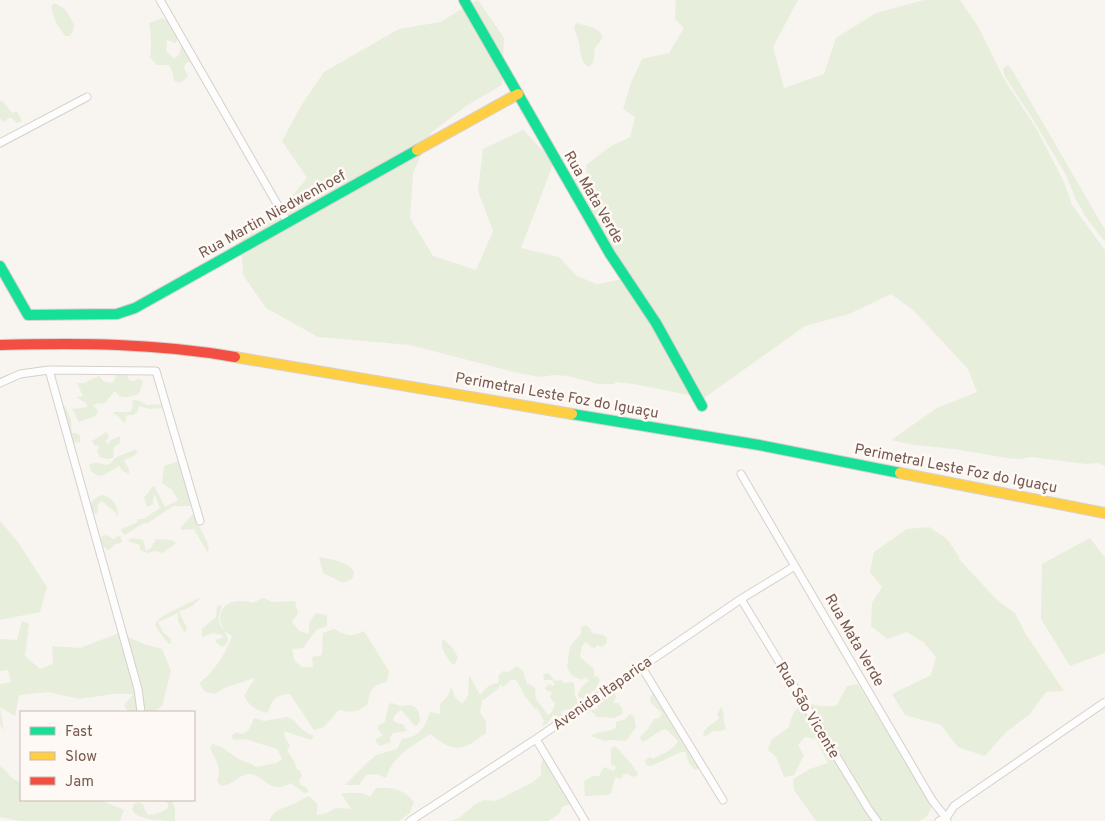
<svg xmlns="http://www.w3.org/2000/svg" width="1105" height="821" viewBox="0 0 1105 821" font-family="Overpass,sans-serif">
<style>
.green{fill:#e8eedc}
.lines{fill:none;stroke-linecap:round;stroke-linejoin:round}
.street-casing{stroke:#d6d0cb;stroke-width:9}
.fast-casing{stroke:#d8d0cc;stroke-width:12}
.slow-casing{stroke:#d8d0cc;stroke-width:12}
.jam-casing{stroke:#d8d0cc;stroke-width:12}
.street{stroke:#fefdfd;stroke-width:7}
.fast{stroke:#16e098;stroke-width:10}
.slow{stroke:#ffcf43;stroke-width:10}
.jam{stroke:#f24e42;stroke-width:10}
.labels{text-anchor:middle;stroke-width:5;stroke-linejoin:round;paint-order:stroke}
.street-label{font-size:15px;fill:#765a51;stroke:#fef9f4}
</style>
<rect width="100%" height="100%" fill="#f8f4f0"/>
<path class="green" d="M477,0H478L504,38L502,85L466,106L431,133L413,173L410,218L433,256L476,270L493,231L478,191L483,149L523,130L554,162L521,248L559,257L577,276L597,284L624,279L573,195V180L587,176L586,165L611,146L630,137L635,117L623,109L631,83L642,59L669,53L684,28L675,19L676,0H798L773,47L784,88L824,74L836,38L876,13L924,0H960L979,28L1004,79L1036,128L1064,182L1072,205L1105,250V466L1098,463L1086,464L1032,457L1018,459L1007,458L954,449L914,445L891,440L937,408L977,392L968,369L913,310L891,294L849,314L805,326L704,398L634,384L616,382L614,384H598L568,376L554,375L541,377L518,373L410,345L318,337L266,308L243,275L241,233L279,212L307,178L282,141L301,106L324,72L399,29L440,22Z
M54,3L65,9L74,24L73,31L70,36H65L56,23L51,7Z
M163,18L171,23L178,37L176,43L167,40L166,51L174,59L179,55L181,47L184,44L192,61L186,63L184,67L188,77L180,83L174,81L173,73L169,65H157L150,57C152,50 151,30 149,23Z
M576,23C583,25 604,28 602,38C601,42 596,45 595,48C593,56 596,61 589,67C579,62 581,49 578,39C577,35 575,31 574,27Z
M1007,65L1011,68L1105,230V242L1082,212L1084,213L1076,200L1065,173L1032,118L1004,75L1003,69Z
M0,101H3L12,113L17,111L22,121L17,123L11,118H8L5,122L0,119Z
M117,372L125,373L130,381H135L138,378L143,381L139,394C129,396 122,401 115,391L104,404L98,403L93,406L98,410L96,416L79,422L72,409L88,407L86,403L76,397L83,396L77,383H84L99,376L103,381L111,383L114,381Z
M134,400L140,401L147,405L161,404L163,408L149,409L139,406L137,412L133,415H127L125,423L123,422L117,415L113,414L114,412H130L133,407L132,401Z
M65,406L71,419L72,433H77L80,436V442L74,443L65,428L68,424L63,418L61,409Z
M107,432L109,437L105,442L109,444L111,440L120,436V443L114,447L113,458L106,459L100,457L97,451L100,446L94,445L92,441Z
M134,450L138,451L134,456L124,460L125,463L129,469V474L123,471L119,466L104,475L98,476L91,471L89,465C99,459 102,467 109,464C112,463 113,460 115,458C121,455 127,453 134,450Z
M179,461L191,506H173L148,523L142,524L125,535L122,532L121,529L136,523L138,519H144L160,508L155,495L153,499V504L147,507L144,497L149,492L153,486L155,487L165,507L178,500L172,490L162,483L164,466Z
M102,495C114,497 118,507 118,518L115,512L102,501L98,504L97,514L93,513C88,503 92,499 102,495Z
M193,514L207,542L209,550L207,552L194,529L181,530V527Z
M0,521L18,542L47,587L40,612L0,620Z
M929,527L947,539L960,558H958L998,601L1015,613L1025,633L1064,691L1046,692L1029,715L1006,732L985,756L958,747L941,725L905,715L892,694L931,675L936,657L923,642L907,632L887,639L871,626L872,603L882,587L870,572L874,552L907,529Z
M106,535L114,539L118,536L123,537H120L122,541L121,543L115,544L109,550C104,549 101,543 101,537Z
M132,538L143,540L146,551L151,548L156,539L172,540L176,543L163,553L155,551L148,553L140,550V545L127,541Z
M1090,538L1105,558V653L1070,666L1041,619L1042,564Z
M319,557C331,559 347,561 354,572L353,578L343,583L323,573Z
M201,597L194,605L179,612L187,628L185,633L178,621V613L158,622L163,632L171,639V644L168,643L157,629L155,624L159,619L166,614Z
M263,598L273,602L295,601L298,613L292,622L299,631L309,634V623L316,613L327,615V626L316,630L303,648L292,649L294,660L302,667H313L312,657L322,655L323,633L334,629C346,635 351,638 364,631L389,671L387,682C373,684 369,690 368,704C358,712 352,713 339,710L324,727L314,730L290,694C275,695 272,699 268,713C256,710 250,707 244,696L255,678L224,688L215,694L205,692L199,682H201C215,670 226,653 232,636L224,631L228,639L227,644L222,647L216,642V640L223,637L222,635L213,633L202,637V629L216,617L217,606L222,605C219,615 216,622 224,630C223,627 220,622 220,619C220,600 241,599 253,603Z
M22,621L29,624L25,656L40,669L53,664L52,646L80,648L119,633L144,644L162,649L171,671L162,706L154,712H129L124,706L133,694H114L79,699L49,692L19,695L15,716L0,707L4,731L0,724V684L11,682L8,670L0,671V639L17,640Z
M585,625L590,628L592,633L603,635L607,638L606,644L601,647L597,645L594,649L586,642L582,646L580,657L593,668L595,673L593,677L597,676L600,680L595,690L582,699L578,696C579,689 584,684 589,681L586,677L582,680L572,676L567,667L570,646L581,634V628Z
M443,639L451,646L458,657L455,664H452C447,657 439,647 443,639Z
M517,666L523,671L527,684L531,685L535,688L536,699L548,715L552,712L555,704L550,697L552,692L546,690L545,688L549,684L553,686L555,684L552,680H544L543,675L548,673L555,681L561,680L564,683L572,682L574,684L575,696L580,706L571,711L566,709L561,712L562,715L573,716L574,719L567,722L557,716L553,715L547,724L542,726L544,721L537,708L535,709L524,695L522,690L516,680H511L503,687L499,684V688L482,701L480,712L486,722V733C462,751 456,754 430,734C413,746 392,756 386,778L376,774L366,775L359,785H345L368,762L376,755L397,749L402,739C421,736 424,729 430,712L440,714V704L448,696L451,686L455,697L462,704L468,696L469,675L480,695C485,689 490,683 498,683L499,675L503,671L508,672Z
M858,684L932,806L927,816L920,821H816L794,790L793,779L810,769L828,763L816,739L805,737L798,745L804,755L794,775L784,777L776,757L768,750L771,740L789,727C798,688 814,712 837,705L847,686Z
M612,691L615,692L616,697L613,703H618L622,708L623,714L613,718L597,717L590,710L588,714L583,712V708L587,707L592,710L597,709L598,704L603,701L601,698Z
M653,694L658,696L700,768L695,770C689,764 686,759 686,752H681L651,766L646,765L645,760L650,757L653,759C661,754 673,751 678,741L666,729C656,731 651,739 642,742L640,737L648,729L654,719L659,718L662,713L651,703L650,698Z
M392,703L400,706L411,705L416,708L419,713L420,722L416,726L414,725L401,710L395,715L393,720L397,723L403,724L407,731L393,733L390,738L391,742L380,746L376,742V739L383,735L378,729V726L385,722L389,704Z
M721,707L724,713L723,718L726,729L721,731H713L706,736L703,735C704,726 714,725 719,718L717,714Z
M629,714L634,716L636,727L626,741L610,740L605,741L591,736C599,730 608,733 616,728V722L626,719Z
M287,717C296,719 296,725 303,730C306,733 311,734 314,736L311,740L284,731L285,737L290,746L287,750L295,763L296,768L300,771L302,776L299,780L301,785L307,788L309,792L304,793L291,783C288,784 284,787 280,787C268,789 260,773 249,774C238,775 232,786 221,786L217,781C222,768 216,760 210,748L212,744C223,746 228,752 237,758C244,762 250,762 256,767L277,763L282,759L277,749L245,739L233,740L232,735L237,732L241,734C251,731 250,726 254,718L264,721Z
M615,746C621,752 637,769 638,775L633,777L628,774H623L621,779L615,777L611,793L607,795L585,796L584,781L593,776H599L604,767L614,771L616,767L611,764V748Z
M544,755L574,804L563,806L558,815L548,821H452L459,818L475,804L485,800L496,801L533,782L541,775V765Z
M0,766C11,773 6,777 21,782V800H104L105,802L124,810L120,821H20L0,817Z
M376,788C392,787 404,789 414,802L410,813L399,821H269C275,809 279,810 291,805C297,803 303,798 309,796L317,804V815L327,813L336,808L351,809L341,793C352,794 361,790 370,797Z
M165,800H172L175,809V821C161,821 137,821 132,809L134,804L139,802L144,805L145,810L148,815C155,815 162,812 168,808V804Z"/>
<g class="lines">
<g class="street-casing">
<path id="street" d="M160,0L288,223
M0,143L87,97
M49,370L138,689L141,712
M0,383L20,374L49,370L156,371L200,521
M741,474L932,800L946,818L939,821
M741,599L869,810L877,821
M641,666L723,800
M536,739L585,821
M410,821L536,739L741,599L795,566
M947,821L946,818L954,806L1105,702"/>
</g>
<g class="fast-casing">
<path id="fast" d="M464,0L610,254L656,323L702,406
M0,266L28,315L117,314L135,308L417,150
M572,414L759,445L900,473"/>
</g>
<g class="slow-casing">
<path id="slow" d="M417,150L518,94
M235,357L572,414
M900,473L1105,513"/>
</g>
<g class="jam-casing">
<path id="jam" d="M0,345C81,343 155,343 235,357"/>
</g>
<use href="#street" class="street"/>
<use href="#fast" class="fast"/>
<use href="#slow" class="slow"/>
<use href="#jam" class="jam"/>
</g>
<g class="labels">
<g class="street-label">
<text transform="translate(594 197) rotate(60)" y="5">Rua Mata Verde</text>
<text transform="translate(272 214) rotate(-29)" y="5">Rua Martin Niedwenhoef</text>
<text transform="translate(557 395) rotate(10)" y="5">Perimetral Leste Foz do Iguaçu</text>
<text transform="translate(956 468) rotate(11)" y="5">Perimetral Leste Foz do Iguaçu</text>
<text transform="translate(855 640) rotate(60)" y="5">Rua Mata Verde</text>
<text transform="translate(602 693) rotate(-35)" y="5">Avenida Itaparica</text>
<text transform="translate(808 710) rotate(59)" y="5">Rua São Vicente</text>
</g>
</g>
<rect x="20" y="711" width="175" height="90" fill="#fef9f4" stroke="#c8b9b3"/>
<rect x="30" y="727" width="25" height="8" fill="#16e098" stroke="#c8b9b3"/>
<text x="65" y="736" font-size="15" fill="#765a51">Fast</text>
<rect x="30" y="752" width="25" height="8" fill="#ffcf43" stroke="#c8b9b3"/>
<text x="65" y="761" font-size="15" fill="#765a51">Slow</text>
<rect x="30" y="777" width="25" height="8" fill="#f24e42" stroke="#c8b9b3"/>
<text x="65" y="786" font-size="15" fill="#765a51">Jam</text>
</svg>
